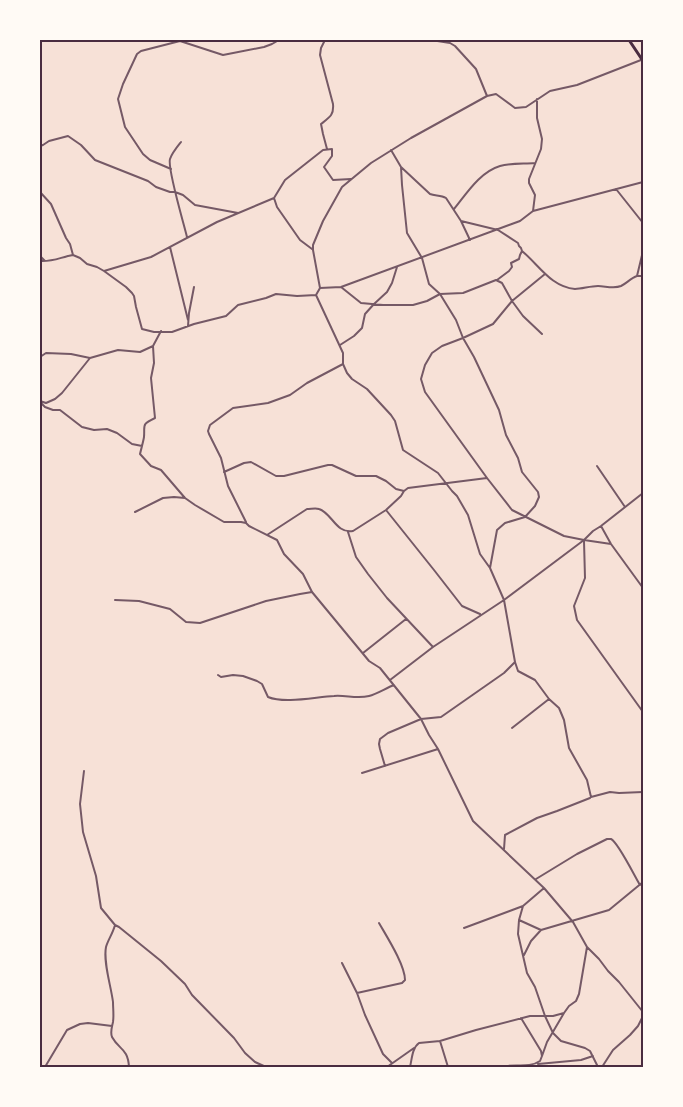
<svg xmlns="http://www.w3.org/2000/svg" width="683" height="1107" viewBox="0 0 683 1107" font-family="'Titillium Web',sans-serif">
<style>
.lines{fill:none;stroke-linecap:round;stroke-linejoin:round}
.minor{stroke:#755966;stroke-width:2}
.trunk{stroke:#4a2c40;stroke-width:3}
.neatline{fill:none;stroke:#4a2c40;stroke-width:2}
</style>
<rect width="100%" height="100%" fill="#f7e1d7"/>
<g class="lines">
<path class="minor" d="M325,40L321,48L320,55L333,104C334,115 330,117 321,124L323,134L327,149
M431,40L450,43L455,46L476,69L487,96
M181,142C177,147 172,153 170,159C167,168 184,224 187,237
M40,146L43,145L49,141L68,136L81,145L95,160L148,181L156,187L170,192H175L183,195L195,205L238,213
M391,150L401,167L430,194C435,196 441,195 446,198L461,221L470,240
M401,167L402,185L407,233L422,258L429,284L440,294L456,320L463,338L474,357L499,410L506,435L518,458L522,472L538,492L539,497L535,506L525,517L505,523L497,530L490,568
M171,169L150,160L143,154L125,127L118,99L123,84L137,54L141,51L180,41L223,55L264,47L272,44L279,40
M616,189L643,223
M40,192L51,204L66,238L70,244L73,255L80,258L87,264L97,267L104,271L126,287L132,293L134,296L136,307L142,329L154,332H172L194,324L226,316L238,305L266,298L276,294L297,296L316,295
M454,209C467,193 480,172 500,166C511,163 524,164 535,163
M533,211L535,195L529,183V179L541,149L542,139L537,118V99
M461,221L498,230L518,243L519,246L521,248L522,251L520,255L519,259L511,263L512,267L509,271L497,280
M170,247L188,320
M312,249L300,240L277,207L274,198L285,180L323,150L332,149V156L324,167L333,180L351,179
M522,251C539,265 551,287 575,289C582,289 590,286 598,286C605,286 614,289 621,286C627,283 631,278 637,276L643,251
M40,256L45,261
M40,261C53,262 61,257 73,255
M104,271L151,257L217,222L274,198
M545,274L512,301L493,324L463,338L442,346L432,353L425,365L421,379L425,392L487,478L512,510L564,536L584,540L611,544
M637,276H643
M341,287L361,303L383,305H413L427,301L440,294L463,293L496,280L502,283L512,301L523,316L542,334
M320,288L341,287L520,221L533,211L643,182
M316,295L343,353V364L347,373L352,379L367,389L391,415L395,421L403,450L438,473L452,491L457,496L468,515L480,554L490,568L504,600L515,662L518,671L535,680L549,699L559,708L564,720L569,748L587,780L591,797L610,792L619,793L643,792
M316,295L320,288L313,250V245L323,221L342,187L371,163L411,138L487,96L496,94L515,108L526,107L550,91L577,85L641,60
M188,326L189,313L194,287
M340,345L354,336L362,328L365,314L374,304L387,292L392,283L397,267
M40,357L46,353L71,354L90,358L118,350L140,352L153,346
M40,401L46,403L55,399L62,393L90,358
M40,402L45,407L53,410H60L82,427L94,430L107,429L117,433L132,444L142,446L140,454C141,449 143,443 144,437C145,424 141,425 155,418L151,378L154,363L153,346L161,331
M140,454L151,466L161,470L185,498L195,505L224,522H241L246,523L249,526L277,540L284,554L303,574L312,592L369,661L380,668L421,719L429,735L438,749L473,821L544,888L523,906L519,920L518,934L527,973L535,987L545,1016L553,1033L561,1041L585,1048L590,1051L598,1067
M597,466L625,507
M224,472L244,463L251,462L276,476H284L328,465H332L356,476H376L386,481L396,489L404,491
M386,510L434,570L462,606L480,614
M135,512L163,498L174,497L185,498
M246,522L228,486L221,458L209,434L208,431L210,425L233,408L268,403L290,395L307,383L343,364
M601,526L611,544L643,588
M348,532L356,557L368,574L387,598L433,647
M267,535L307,509C311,509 316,508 319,509C332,513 336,534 353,531L386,510L401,496L404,491L408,488L487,478
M584,541L585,578L574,606L577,620L643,712
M115,600L139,601L170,609L186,622L200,623L266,601L300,594L312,592
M363,653L406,619
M218,675L221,677L233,675L243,676L257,681L262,684L268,697C285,704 315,697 334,696C346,695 357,699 369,696C377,694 386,688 394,685
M390,680L433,647L504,600L584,540L593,531L601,526L643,493
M512,728L549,699
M385,766L380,749L379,744L380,739L388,733L421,719L441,717L504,673L515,662
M84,771L80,804L83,832L96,876L101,908L115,925L119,927L161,961L185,984L192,995L234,1038L245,1053L255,1062L266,1067
M362,773L438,749
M504,849L505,835L537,818L557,811L590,798
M536,879L577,854L607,839C609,839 610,839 611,839C618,842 635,877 640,885
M544,888L573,922L587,947L599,959L608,971L619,982L643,1012
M519,920L541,930L609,910L643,882
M115,925C113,933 108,940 106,947C103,962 111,986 113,1002C113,1008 114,1016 113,1022C112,1027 110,1032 112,1037C119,1050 128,1048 129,1067
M464,928L523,906
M524,955L531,941L541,930
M342,963L357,993L365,1015L383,1054L392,1063
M357,993L402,983L405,980C405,965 387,937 379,923
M440,1041L448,1067
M542,1056L547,1042L564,1013L569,1006L576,1001L579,994L587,947
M538,1064L581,1060L593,1056
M45,1067L67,1030L80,1024L88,1023L112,1026
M387,1067L414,1048
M410,1067C412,1059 412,1048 419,1043L440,1041L476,1030L530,1016H553L564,1013
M502,1067C515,1063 528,1069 540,1061L542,1056L541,1051L521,1018
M602,1067L613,1050L630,1035L638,1026L643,1016"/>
<path class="trunk" d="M629,40L643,61"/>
</g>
<rect width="683" height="1107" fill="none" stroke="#fffaf5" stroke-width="82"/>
<rect x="41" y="41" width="601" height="1025" class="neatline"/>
</svg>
